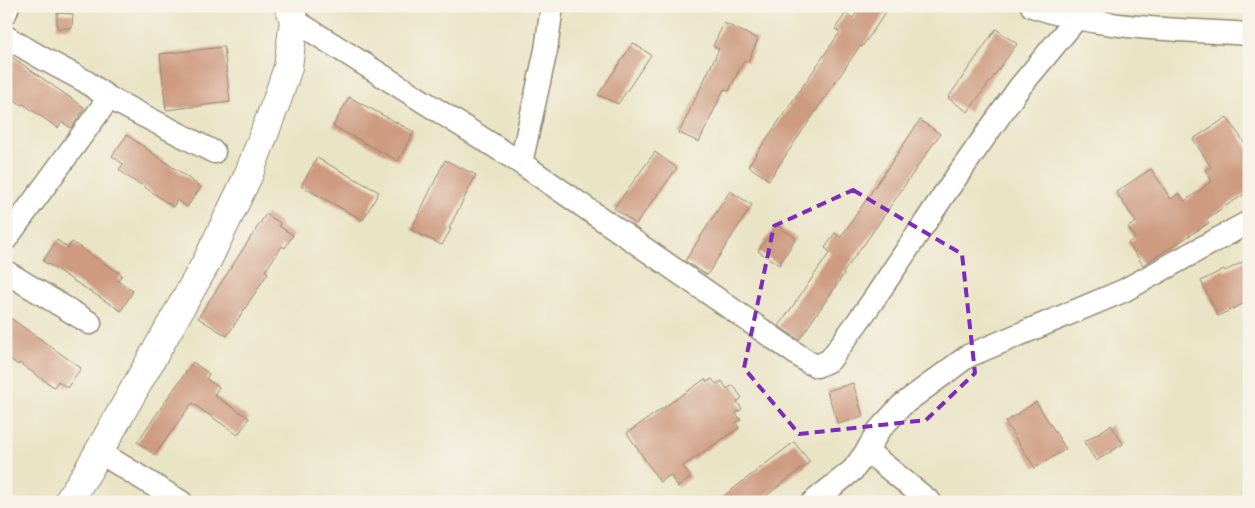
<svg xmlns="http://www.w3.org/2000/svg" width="1255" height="508" viewBox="0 0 1255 508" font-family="Delius,sans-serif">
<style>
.building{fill:#ce9b81}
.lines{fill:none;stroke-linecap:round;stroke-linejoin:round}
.minor-casing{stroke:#928772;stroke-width:25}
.secondary-casing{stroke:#928772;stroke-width:30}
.minor{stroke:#fff;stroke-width:22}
.secondary{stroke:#fff;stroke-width:28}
.marked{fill:none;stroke:#7b2cbf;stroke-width:4;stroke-dasharray:10 6;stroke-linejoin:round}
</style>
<rect width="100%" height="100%" fill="#f7f3e8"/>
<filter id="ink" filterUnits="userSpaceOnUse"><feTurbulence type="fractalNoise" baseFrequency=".02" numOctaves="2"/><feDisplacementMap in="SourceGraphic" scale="10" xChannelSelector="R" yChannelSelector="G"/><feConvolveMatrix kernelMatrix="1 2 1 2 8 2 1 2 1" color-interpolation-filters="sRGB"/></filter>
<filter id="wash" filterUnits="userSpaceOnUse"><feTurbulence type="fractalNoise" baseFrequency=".0096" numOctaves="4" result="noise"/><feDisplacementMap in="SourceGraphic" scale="20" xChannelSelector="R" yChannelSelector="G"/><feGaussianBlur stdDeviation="1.12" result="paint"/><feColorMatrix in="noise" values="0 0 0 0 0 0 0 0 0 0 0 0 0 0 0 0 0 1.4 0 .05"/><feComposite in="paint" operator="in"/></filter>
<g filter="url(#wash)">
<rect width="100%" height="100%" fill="#eae4c6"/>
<g id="blocks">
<path class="building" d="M861,6H890L862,47L860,46L769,180L748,166L840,32L835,29L846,13L853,18Z
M57,13L73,14L72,28H57Z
M724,23L758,39L748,62L744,60L729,91L724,89L699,142L679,133L719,49L713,46Z
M996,29L1017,44L968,112L948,98Z
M633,43L651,55L618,104L598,95Z
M224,47L230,102L166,110L160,54Z
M6,53L85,108L71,128L62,122L58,128L23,104L22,105L6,94Z
M349,97L414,132L398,161L333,126Z
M1227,117L1249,150V191L1206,219L1209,223L1143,265L1128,243L1135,238L1128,227L1136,222L1116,192L1151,169L1171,199L1179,193L1185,201L1212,181L1205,170L1211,167L1193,139Z
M920,120L940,134L863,246H862L843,273L844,274L799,340L779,326L830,252L825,248L835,233L841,237Z
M127,135L201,187L187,207L177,200L173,207L139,183L138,184L119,170L123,164L112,156Z
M655,152L677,168L636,224L614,208Z
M317,158L379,192L363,220L301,186Z
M445,160L476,175L449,228L451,229L442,245L411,230Z
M730,191L752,205L707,275L685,261Z
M266,214L280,223L279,226L293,235L285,248L282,246L265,271L268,273L227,336L198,318Z
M776,225L796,238L779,265L758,251Z
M57,240L68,248L72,242L122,275L118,281L133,291L121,311L43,261Z
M1249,259V301L1218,316L1201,281L1224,269L1225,271Z
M6,315L81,368L67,388L58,381L54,387L19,363L18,365L6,356Z
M193,362L209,374L206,379L219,387L214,395L249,418L238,435L192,403L155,455L137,442Z
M705,379L707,382L712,379L716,384L722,381L727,389L733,385L742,398L737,402L742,409L736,413L741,420L736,423L739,428L683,466L691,477L678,487L670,475L660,482L627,433Z
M853,383L863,416L838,424L827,391Z
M1036,402L1066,449L1035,468L1005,422Z
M1111,425L1123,444L1096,461L1084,442Z
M794,442L810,462L758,502H716Z"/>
</g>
</g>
<g filter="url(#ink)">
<use href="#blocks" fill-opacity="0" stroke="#928772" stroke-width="1"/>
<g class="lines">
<g class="minor-casing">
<path id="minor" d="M1032,6C1102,30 1176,29 1249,34
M6,12L8,6
M294,20L521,163L808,362L817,366L830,360L872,302L943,196L1019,88L1077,18
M6,37L42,58L85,81L109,98L214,152
M521,163L546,50L552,6
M6,239L109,98
M6,272L90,323
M867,451L930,502
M99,452L181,502
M813,502L853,470L867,451L879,430L902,405L968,356L1123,291L1249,222"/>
</g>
<g class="secondary-casing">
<path id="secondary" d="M68,502L89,469L206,263L248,176L277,100L288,67L294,20L289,6"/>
</g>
<use href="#minor" class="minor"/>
<use href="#secondary" class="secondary"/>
</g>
</g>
<path class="marked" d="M853,190L962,254L975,373L926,420L799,434L744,368L774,226Z"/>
<rect width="1255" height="508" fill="none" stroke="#f7f3e8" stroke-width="25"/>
</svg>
